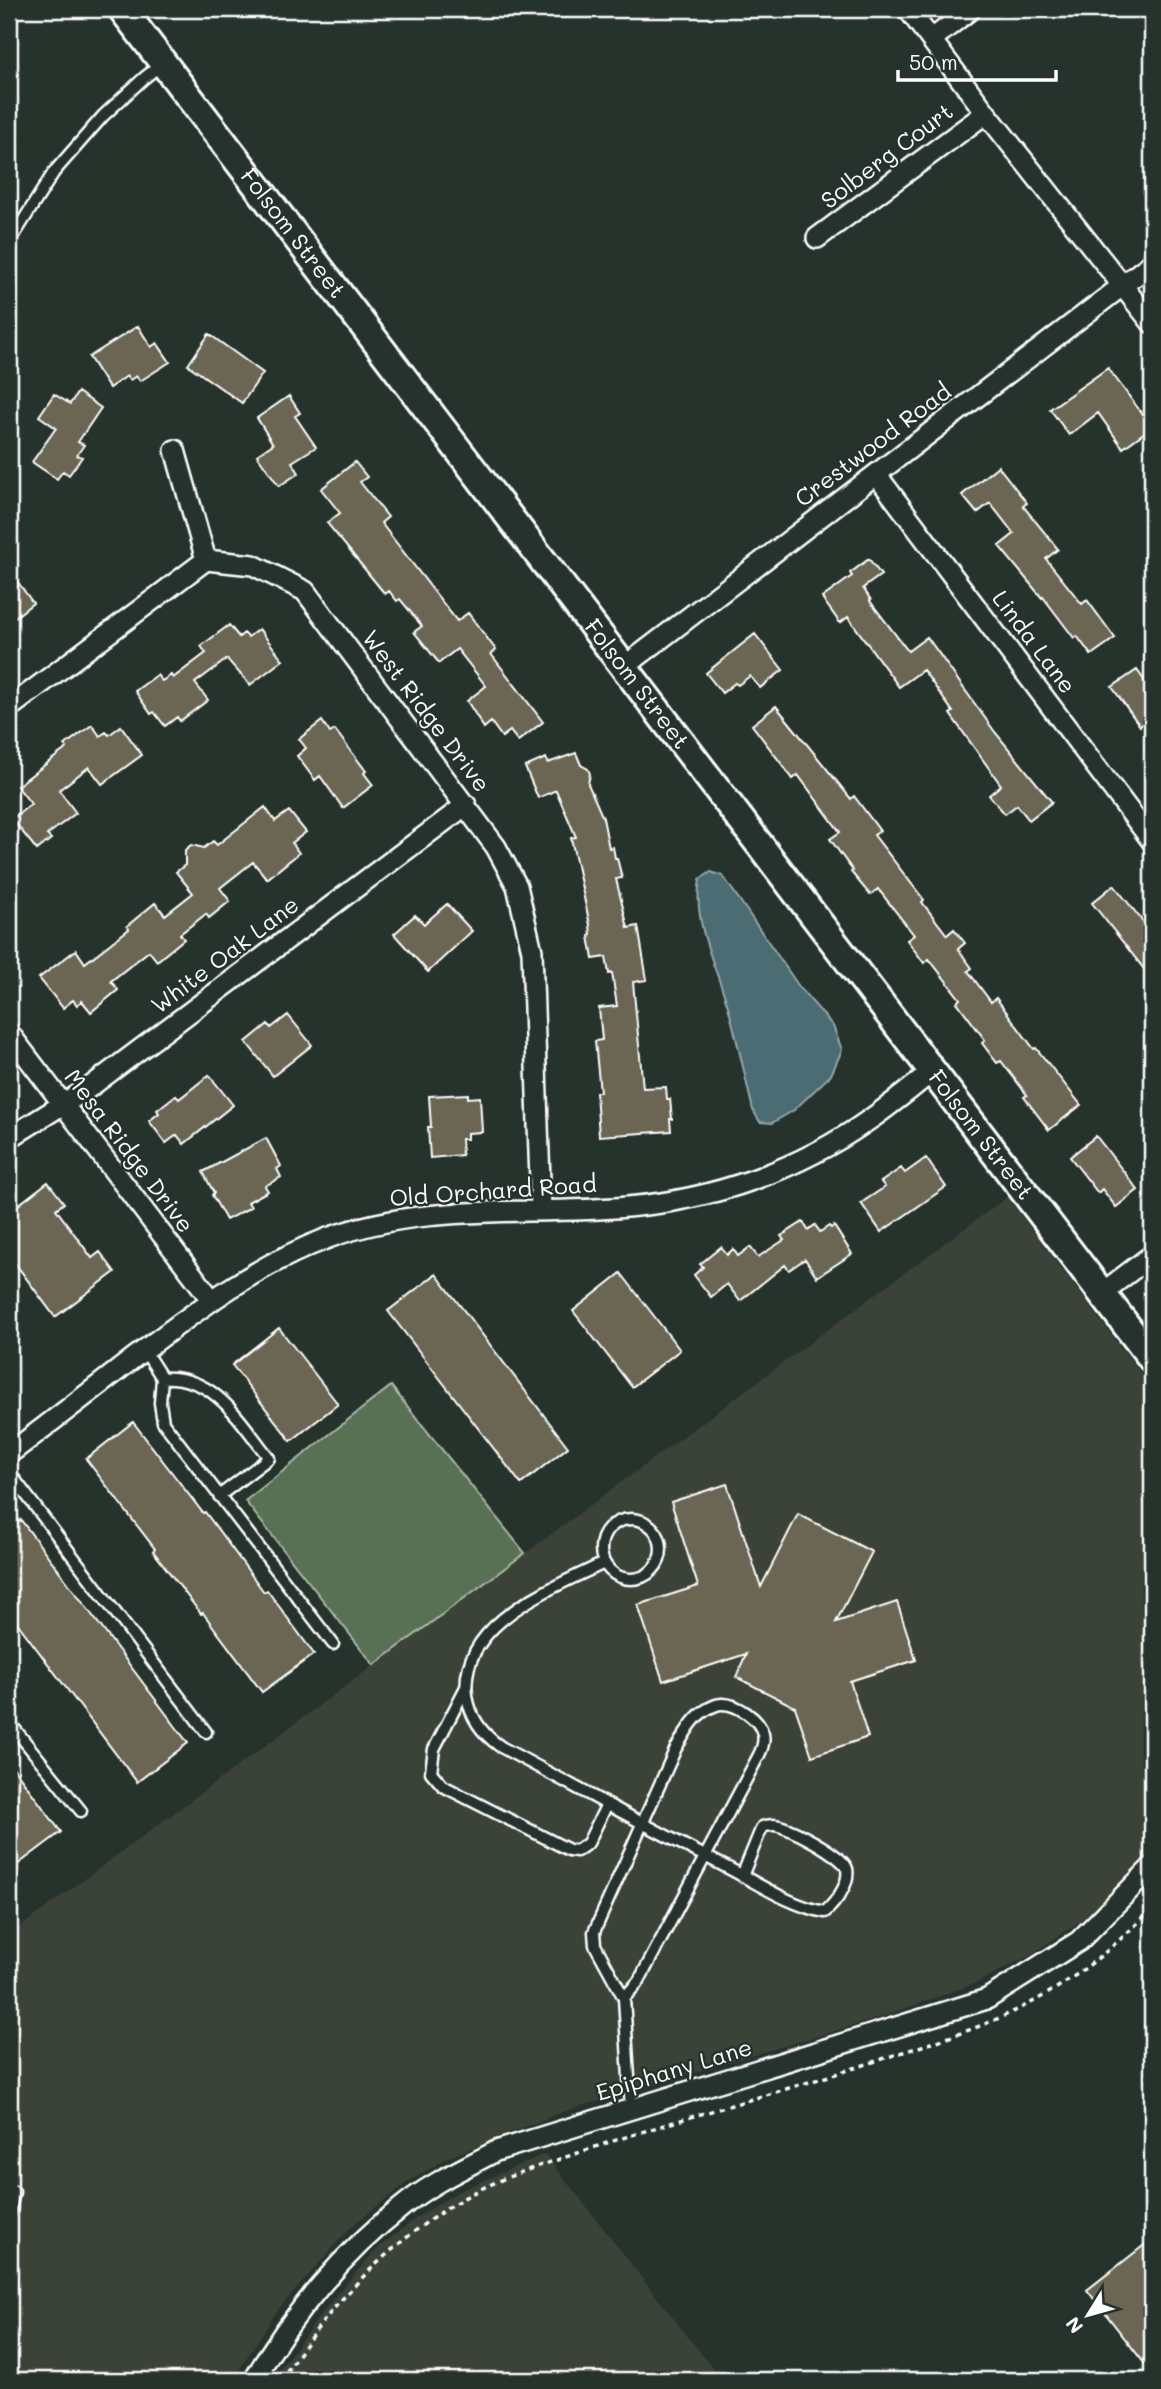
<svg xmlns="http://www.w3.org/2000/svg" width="1161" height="2389" viewBox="0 0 1161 2389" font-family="Mali,sans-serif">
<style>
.built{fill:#3a4238}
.green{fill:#596f53;stroke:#acb7a9;stroke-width:2}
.water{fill:#4c6c73;stroke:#94a7ab;stroke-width:2}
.building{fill:#6a6653;stroke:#fff;stroke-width:2}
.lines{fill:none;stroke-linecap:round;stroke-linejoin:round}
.lane-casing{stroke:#fff;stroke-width:15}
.street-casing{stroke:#fff;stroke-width:24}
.secondary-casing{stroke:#fff;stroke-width:32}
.path{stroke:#fff;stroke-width:3.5;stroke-dasharray:5 5;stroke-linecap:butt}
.lane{stroke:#26332d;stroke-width:10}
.street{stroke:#26332d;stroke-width:19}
.secondary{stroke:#26332d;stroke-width:26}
.labels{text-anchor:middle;stroke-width:5;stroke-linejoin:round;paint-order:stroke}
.street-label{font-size:23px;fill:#fff;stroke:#26332d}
</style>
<rect width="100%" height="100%" fill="#26332d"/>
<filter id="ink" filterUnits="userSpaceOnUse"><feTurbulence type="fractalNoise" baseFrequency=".0143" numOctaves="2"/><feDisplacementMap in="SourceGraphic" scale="14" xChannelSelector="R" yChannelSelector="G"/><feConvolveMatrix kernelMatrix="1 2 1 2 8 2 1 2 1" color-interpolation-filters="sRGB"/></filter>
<g filter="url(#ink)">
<path class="built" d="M1007,1197L1152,1388V1851L1099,1905L1074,1926L1029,1956L976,1983L882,2017L565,2111L449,2157L408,2182L352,2226L277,2311L242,2365L235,2380H9V1935Z
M545,2154L722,2380H271L340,2290L378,2248L419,2216L459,2191Z"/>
<path class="green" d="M391,1386L525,1553L374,1665L245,1501Z"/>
<path class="water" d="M711,872L723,876L800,988L833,1026L842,1050L831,1075L794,1110L772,1123L760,1122L753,1110C745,1077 738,1043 729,1010C717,967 692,924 700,879Z"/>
<path class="building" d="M138,326L151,347L157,343L170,362L140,381L136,376L130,380L127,376L109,388L89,357Z
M209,334L263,373L242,403L188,365Z
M1108,368L1152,427L1123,448L1098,413L1069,435L1050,409Z
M78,392L101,408L78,442L84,445L77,455L82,457L69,475L63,471L57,479L32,462L56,428L39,416L54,394L70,404Z
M289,396L300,413L295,416L316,447L292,462L299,473L279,486L257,455L273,444L257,418Z
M355,462L367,477L360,482L388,517L381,523L457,621L468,613L496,650L491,654L543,722L518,741L510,731L502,737L491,722L484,728L467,701L486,686L457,649L439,663L414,632L422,626L400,599L397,601L389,591L385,594L327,523L340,513L321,489Z
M998,466L1027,503L1023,506L1058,549L1046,559L1082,604L1087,600L1115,638L1091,655L1077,636L1074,638L1043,597L1042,598L999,546L1014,534L990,503L977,513L962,495Z
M869,559L881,575L863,588L871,600L870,601L908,651L927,637L995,732L1052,802L1029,820L1017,805L1005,814L989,795L1001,785L950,714L953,712L923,670L899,687L848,617L840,623L822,598L852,576L850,573Z
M9,570L33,603L9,622Z
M229,625L239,637L244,633L248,637L259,629L283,660L250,685L227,659L195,683L208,700L180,721L177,717L165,726L154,712L151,714L135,691L157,675L162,681L171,675L173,678L206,653L201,646Z
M755,634L783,670L760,688L750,676L738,685L735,683L722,693L706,673Z
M1137,670L1152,691V717L1140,726L1112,687Z
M776,706L851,799L854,796L880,831L874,835L924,900L922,902L947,935L954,929L965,943L958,949L972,968L968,971L991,1002L996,998L1034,1049L1036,1048L1081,1105L1049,1130L1024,1097L1027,1095L1001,1061L997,1063L982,1043L985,1040L957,1002L960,999L929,959L924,963L907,940L914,935L878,889L870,895L851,872L853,871L830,839L840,832L798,775L793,779L752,725Z
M322,721L330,733L335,730L366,771L364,773L373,785L343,808L320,776L315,780L297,756L306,748L299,739Z
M92,725L100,736L106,732L109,735L121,726L142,755L102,784L89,767L59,790L76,813L47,835L51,839L37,850L12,819L31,804L17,786L67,748L65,745Z
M576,753L581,765L588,769L590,774L588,784L603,818L609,848L613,847L615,858H617L622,878L616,879L628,928L638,926L647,980L633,982L643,1088L666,1087L667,1099H670L672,1119H670L671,1131L599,1136L596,1092H600L595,1041L602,1040L599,1008L617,1006L612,973L609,974L606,957L593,959L589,936L591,935L590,925L571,838L576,837L556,790L538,798L525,767L546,758L548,763Z
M265,807L275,821L289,811L306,832L292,843L299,853L267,879L253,862L220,888L230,901L209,918L206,914L180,934L184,939L157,961L149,951L111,981L118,990L91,1012L82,1001L77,1005L73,1000L63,1008L39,978L76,950L85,963L129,929L127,926L155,903L165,915L193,893L176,872L185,865V850L191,845L204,848L213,841L217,845Z
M1114,885L1152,933V979L1092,903Z
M447,904L472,931L428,972L394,934L415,915L424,924Z
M288,1015L312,1045L273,1076L246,1042L268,1024L271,1028Z
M209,1075L233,1105L184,1144L177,1135L166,1143L149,1121L159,1113L157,1110L176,1095L179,1099Z
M468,1094V1098L480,1097L482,1132L467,1133V1139H461L462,1155L430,1158L428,1127H431L429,1096Z
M1096,1136L1138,1190L1116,1207L1102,1189L1098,1193L1070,1157Z
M266,1138L281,1166L277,1169L281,1177L265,1186L268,1191L248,1202L251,1207L226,1220L212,1195L214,1193L203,1172Z
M926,1158L946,1187L881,1232L861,1203L885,1187L881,1182L901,1168L905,1173Z
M48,1182L64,1203L56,1209L92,1258L100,1252L115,1272L55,1317L9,1255V1212Z
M803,1222L808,1230L815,1225L820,1232L829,1226L831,1228L834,1226L852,1254L817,1277L805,1259L789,1270L785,1265L740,1301L727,1284L711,1297L694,1275L703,1267L700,1264L721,1247L727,1255L733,1249L738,1256L750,1247L758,1257L784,1240L781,1236Z
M621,1273L680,1350L632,1387L573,1311Z
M436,1274L568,1447L521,1484L388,1311Z
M279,1328L338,1404L291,1441L232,1365Z
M133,1422L203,1513L205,1512L264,1592L267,1590L314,1654L262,1692L203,1613L201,1614L153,1551L155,1549L86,1459Z
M727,1484L761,1587L798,1514L872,1552L836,1622L897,1602L916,1660L850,1681L868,1737L812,1756L795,1707L736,1677L746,1654L663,1681L638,1605L698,1586L671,1502Z
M21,1520L188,1743L137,1782L9,1612V1529Z
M9,1762L61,1832L9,1871Z
M1152,2239V2373L1087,2290Z"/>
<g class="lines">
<g class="lane-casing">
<path id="lane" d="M9,243L54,172L103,116L144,78L163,63
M144,1350L162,1378L160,1403L163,1422L333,1644
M162,1378C215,1375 240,1421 269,1458L219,1496
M9,1472L206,1732
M601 1549a30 30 0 1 1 60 0a30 30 0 1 1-60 0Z
M604,1563C551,1589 458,1623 467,1695C470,1718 482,1734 501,1747C576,1787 651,1829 728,1868C759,1884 791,1906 825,1912C835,1903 850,1884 847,1869C844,1856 787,1825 773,1825C769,1825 766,1826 762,1827L742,1876
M466,1687L434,1749L431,1772L443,1786L569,1850L577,1851L588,1843L607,1804
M9,1722L81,1811
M624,1998L595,1945L594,1932L676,1748C684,1736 692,1718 706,1710C709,1708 717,1704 721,1704C736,1703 760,1719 763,1734C765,1742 762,1749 759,1755L639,1981L624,1998L631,2109
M9,2214L14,2192"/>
</g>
<g class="street-casing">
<path id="street" d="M908,9L986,113L1152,323
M931,40L971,9
M817,238L986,113
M175,450L206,560
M876,474L1152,841
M624,667L1152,263
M9,708L206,560L253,565L305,591L496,847L517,886L532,951L541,1210
M9,1033L211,1299
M9,1138L86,1090L466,805
M1102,1293L1152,1255
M9,1454C51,1422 93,1390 135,1357C197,1310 254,1266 328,1238C424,1202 528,1216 627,1207C713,1200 798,1170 869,1120C891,1105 911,1088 932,1072
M254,2380C291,2315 344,2252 403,2206C431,2183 465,2168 496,2151L987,1999L1079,1941L1152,1867"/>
</g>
<g class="secondary-casing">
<g id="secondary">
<path id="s1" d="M122,9L1152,1359"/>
</g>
</g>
<path class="path" d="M281,2380C328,2307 387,2244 462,2199C503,2175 551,2163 595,2147C697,2113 801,2087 903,2052C954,2036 1004,2020 1050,1992C1088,1969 1121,1940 1152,1909"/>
<use href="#lane" class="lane"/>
<use href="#street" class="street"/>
<use href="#secondary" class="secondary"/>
</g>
</g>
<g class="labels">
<g class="street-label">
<text transform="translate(887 156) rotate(-37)" y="8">Solberg Court</text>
<text dy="8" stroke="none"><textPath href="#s1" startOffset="282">Folsom Street</textPath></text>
<text transform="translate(873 445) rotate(-37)" y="8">Crestwood Road</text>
<text transform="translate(1034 642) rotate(53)" y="8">Linda Lane</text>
<text dy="8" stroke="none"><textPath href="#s1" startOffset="849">Folsom Street</textPath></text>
<text transform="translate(426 711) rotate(53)" y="8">West Ridge Drive</text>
<text transform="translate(225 955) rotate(-37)" y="8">White Oak Lane</text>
<text dy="8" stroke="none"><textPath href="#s1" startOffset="1416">Folsom Street</textPath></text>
<text transform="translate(129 1151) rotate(53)" y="8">Mesa Ridge Drive</text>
<text transform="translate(493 1191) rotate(-4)" y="8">Old Orchard Road</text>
<text transform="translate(674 2070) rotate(-17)" y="8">Epiphany Lane</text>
</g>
</g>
<rect width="1161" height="2389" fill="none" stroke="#26332d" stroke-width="35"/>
<rect x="18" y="18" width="1126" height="2354" fill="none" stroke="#fff" stroke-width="2.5" filter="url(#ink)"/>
<g transform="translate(1088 2315) rotate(233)" stroke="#26332d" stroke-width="5" paint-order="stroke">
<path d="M0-5L12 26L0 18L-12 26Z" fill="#ffffff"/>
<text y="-10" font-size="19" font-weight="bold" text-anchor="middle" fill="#ffffff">N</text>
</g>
<path d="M898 70v10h158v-10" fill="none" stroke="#ffffff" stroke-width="3.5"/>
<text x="909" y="70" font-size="21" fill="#ffffff" stroke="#26332d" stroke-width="5" paint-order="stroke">50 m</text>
</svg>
